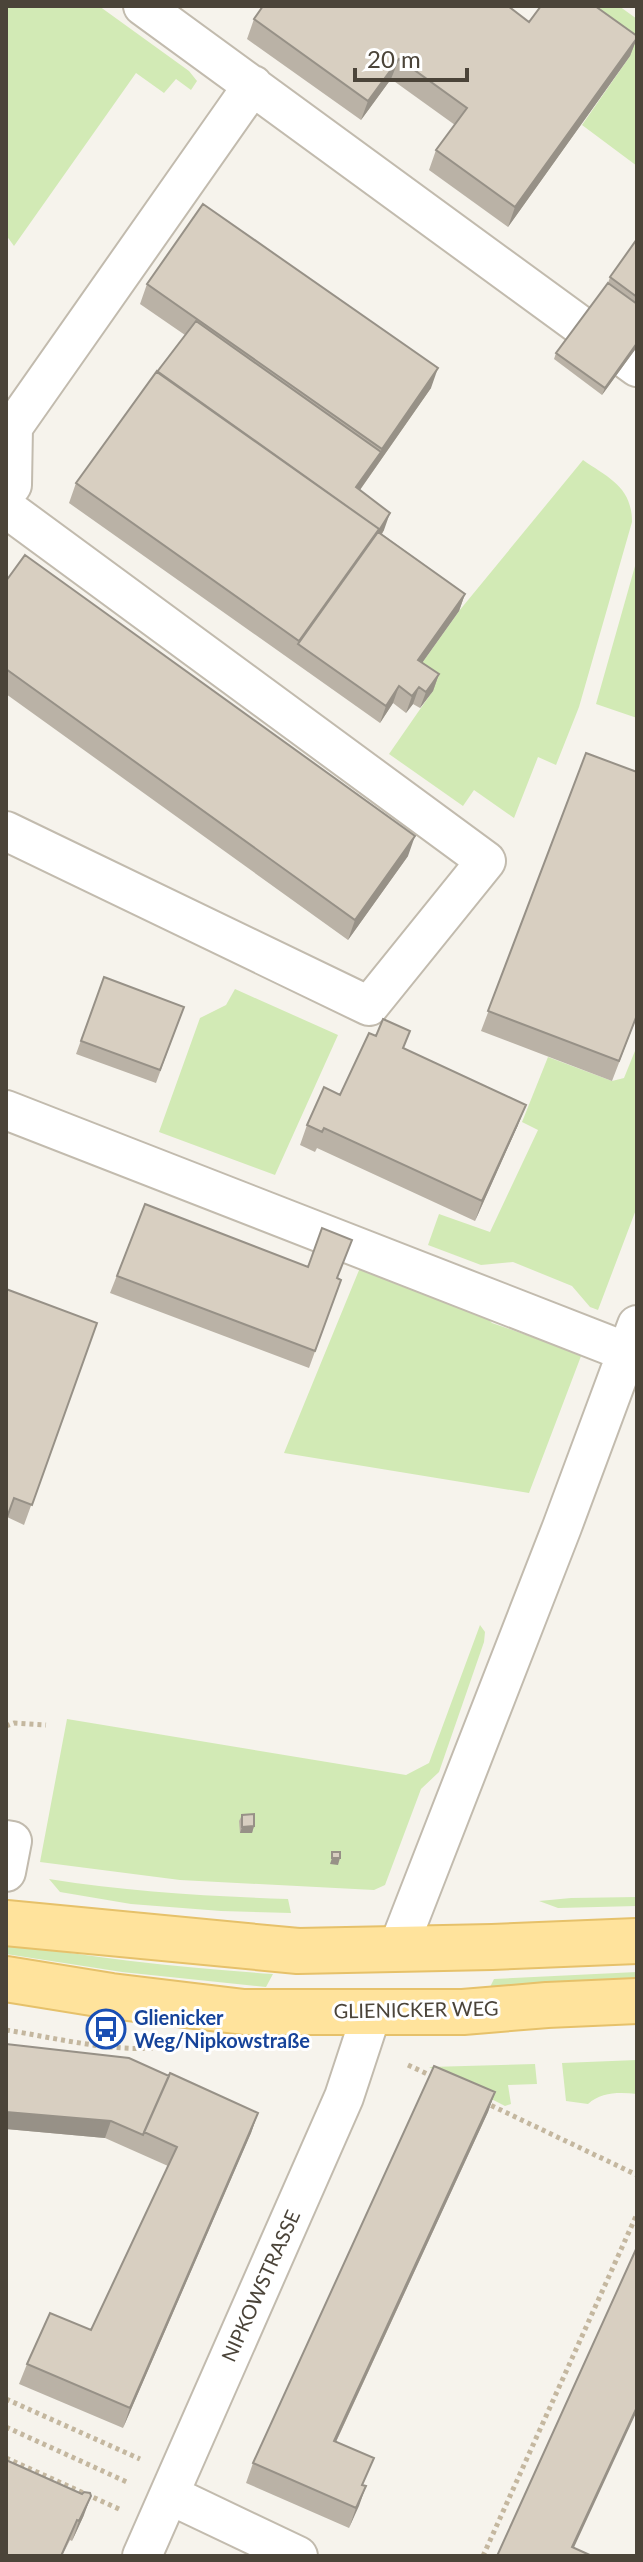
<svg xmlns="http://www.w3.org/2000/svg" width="643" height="2562" viewBox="0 0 643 2562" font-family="Lato,sans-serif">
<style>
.green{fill:#d2eab5}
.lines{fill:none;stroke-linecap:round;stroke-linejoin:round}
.minor-casing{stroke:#c2bbae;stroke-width:42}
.major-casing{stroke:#e6c16a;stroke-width:48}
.path{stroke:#c4b79f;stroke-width:5;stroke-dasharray:4 4;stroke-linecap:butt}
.minor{stroke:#fff;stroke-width:38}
.major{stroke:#ffe39c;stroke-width:44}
.wall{fill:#bab2a6}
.shaded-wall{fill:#979187}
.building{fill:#d8cfc1;stroke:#979187;stroke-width:2}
.labels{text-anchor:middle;stroke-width:6;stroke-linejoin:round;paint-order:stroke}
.street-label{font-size:20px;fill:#4b4439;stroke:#fff}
.transit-label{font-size:20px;font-weight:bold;fill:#164399;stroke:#fff;text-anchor:start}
</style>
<rect width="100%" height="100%" fill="#f6f3ec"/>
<path class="green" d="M6,6H99L189,71L197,81L191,90L176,79L164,93L136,73L14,246L6,235Z
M560,6H619L637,19V166L582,125L630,56Z
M583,460C609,478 632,487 632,522L579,707L556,765L538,757L514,818L474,790L463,806L389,754L432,692L412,677L459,611Z
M637,559V718L596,704Z
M235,989L338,1035L275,1175L159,1132L200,1018L226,1005Z
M637,1046V1207L598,1310L590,1307L572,1286L513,1262L481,1265L428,1245L439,1214L490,1232L538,1130L522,1122L548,1057L612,1081L624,1078Z
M364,1258L469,1299L492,1323L549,1343L575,1340L586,1343L529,1493L284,1453Z
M480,1625L485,1632L484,1642L439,1772L421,1789L385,1885L374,1890L180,1880L40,1862L67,1719L406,1775L429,1763Z
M49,1879C130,1892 206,1896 288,1899L291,1913L221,1911L131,1904L60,1892Z
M637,1897V1906L558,1908L539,1901L571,1898Z
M6,1943C95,1958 183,1968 273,1974L266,1987L122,1972L6,1954Z
M637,1972V1982L490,1987L494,1979Z
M637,2060V2094C619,2092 601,2092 588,2104L566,2101L562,2063Z
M535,2064L537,2084L508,2085L511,2104L505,2106L429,2067Z"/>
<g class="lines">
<g class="minor-casing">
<path id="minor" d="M143,6L637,367
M6,493L12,485L13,427L253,85
M6,508L486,861L369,1006L6,831
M6,1110L637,1356
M6,1840L12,1841L6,1872
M398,1948L562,1527L637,1325
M170,2495L298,2556
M142,2556L344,2097L372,2012"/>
</g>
<g class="major-casing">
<path id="major" d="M6,1923L298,1951L492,1947L637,1941
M6,1979L111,1996L244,2012H463L547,2005L637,2001"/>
</g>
<path class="path" d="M6,1726L14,1723L46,1725
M6,2030C57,2038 121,2055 172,2046
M408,2065L436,2078
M484,2102L637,2175
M6,2399L140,2459
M6,2427L129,2483
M6,2458L119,2509
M483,2556L637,2214"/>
<use href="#minor" class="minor"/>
<use href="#major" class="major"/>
</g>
<path class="wall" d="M254,19L529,22L637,38L630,56L508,227L429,170L436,150L455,125L391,79L361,120L247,39Z
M637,239V347L602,395L554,359L556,353L608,283L610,277Z
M147,284L431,388L360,490L384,530L382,534L465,594L459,611L422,663L439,674L433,691L420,708L413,704L406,713L393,703L380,723L69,503L76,483L185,335L140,304Z
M6,581L408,856L348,940L6,694Z
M586,753L637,1016L612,1081L481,1031Z
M104,977L184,1007L156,1083L76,1054Z
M404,1049L518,1125L475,1221L317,1148L315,1152L300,1145L307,1125L340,1095Z
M145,1204L341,1280L309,1368L110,1293Z
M6,1289L97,1323L24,1525L7,1517Z
M242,1815L254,1826L252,1833H240L239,1821Z
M6,2044L258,2113L251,2133L123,2428L19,2384L27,2364L91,2330L168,2166L105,2138L6,2129Z
M495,2092L488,2112L336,2442L363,2485L366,2486L349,2528L246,2483L253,2463Z
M84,2515L72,2541L70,2540L62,2556H6Z"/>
<path class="shaded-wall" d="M637,38L630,56L508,227L515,207Z
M399,59L391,79L361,120L368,101Z
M637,343V347L602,395L605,388Z
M438,368L431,388L350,504L356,487Z
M390,513L384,530L372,549L378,532Z
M465,594L459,611L412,677L418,660Z
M439,674L433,691L420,708L426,692Z
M399,686L393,703L380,723L386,706Z
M419,687L413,704L406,713L412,696Z
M415,836L408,856L348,940L355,920Z
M526,1105L518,1125L475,1221L482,1201Z
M254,1826L252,1833H240L242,1827Z
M332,1858H340L338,1865L330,1864Z
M495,2092L488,2112L327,2461L334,2441Z
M6,2112L111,2121L105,2138L6,2129Z
M258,2113L251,2133L123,2428L130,2408Z
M637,2407V2411L570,2556L572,2547Z
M366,2486L359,2506L349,2528L356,2508Z
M91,2496L84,2515L72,2541L79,2521Z"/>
<path class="building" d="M263,6H508L529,22L541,6H595L637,36V38L515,207L436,150L467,108L399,59L368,101L254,19Z
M203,204L438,368L382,449L147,284Z
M637,239V297L610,277Z
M608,283L637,304V343L605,388L556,353Z
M196,321L381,452L356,487L390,513L378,532L379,529L157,372Z
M157,371L379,529L299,641L76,483Z
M378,532L465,594L418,660L439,674L426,692L419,687L412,696L399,686L386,706L298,644Z
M25,555L415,836L355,920L6,669V581Z
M586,753L637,772V1015L619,1061L488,1011Z
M104,977L184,1007L160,1070L81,1041Z
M383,1019L410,1031L403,1048L526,1105L482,1201L324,1128L322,1132L307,1125L324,1087L340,1095L369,1033L376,1036Z
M145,1204L308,1267L322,1228L352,1240L337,1278L341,1280L315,1351L117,1276Z
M6,1289L97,1323L32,1505L14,1498L6,1520Z
M254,1814V1826L242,1827V1815Z
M332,1852H340V1858H332Z
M6,2044L129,2058L169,2076L143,2135L111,2121L6,2112Z
M434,2066L495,2092L334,2441L374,2458L362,2485L366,2486L356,2508L253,2463Z
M170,2073L258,2113L130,2408L27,2364L50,2313L91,2330L177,2147L144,2132Z
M637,2247V2407L572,2547L592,2556H497Z
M6,2460L82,2494L84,2492L90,2493L91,2496L79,2521L77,2520L61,2556H6Z"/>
<defs>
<g id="bus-ring" transform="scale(2)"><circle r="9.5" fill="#fff" stroke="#1a4fb4" stroke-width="1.5"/><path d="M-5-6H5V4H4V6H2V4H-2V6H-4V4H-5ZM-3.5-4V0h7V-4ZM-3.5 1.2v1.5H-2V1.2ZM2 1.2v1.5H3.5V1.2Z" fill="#1a4fb4"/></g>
</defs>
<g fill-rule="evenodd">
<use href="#bus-ring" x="106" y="2029"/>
</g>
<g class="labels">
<g class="street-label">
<text transform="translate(416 2010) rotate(-1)" y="7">GLIENICKER WEG</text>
<text transform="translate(261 2286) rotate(-66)" y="7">NIPKOWSTRASSE</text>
</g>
<g class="transit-label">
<text x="134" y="2025">Glienicker<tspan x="134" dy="23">Weg/Nipkowstraße</tspan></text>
</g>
</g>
<rect width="643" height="2562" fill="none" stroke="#4b4439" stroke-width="16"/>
<path d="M355 68v12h112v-12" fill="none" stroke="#4b4439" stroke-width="4"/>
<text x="367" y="68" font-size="24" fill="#4b4439" stroke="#ffffff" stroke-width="6" paint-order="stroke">20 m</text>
</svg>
